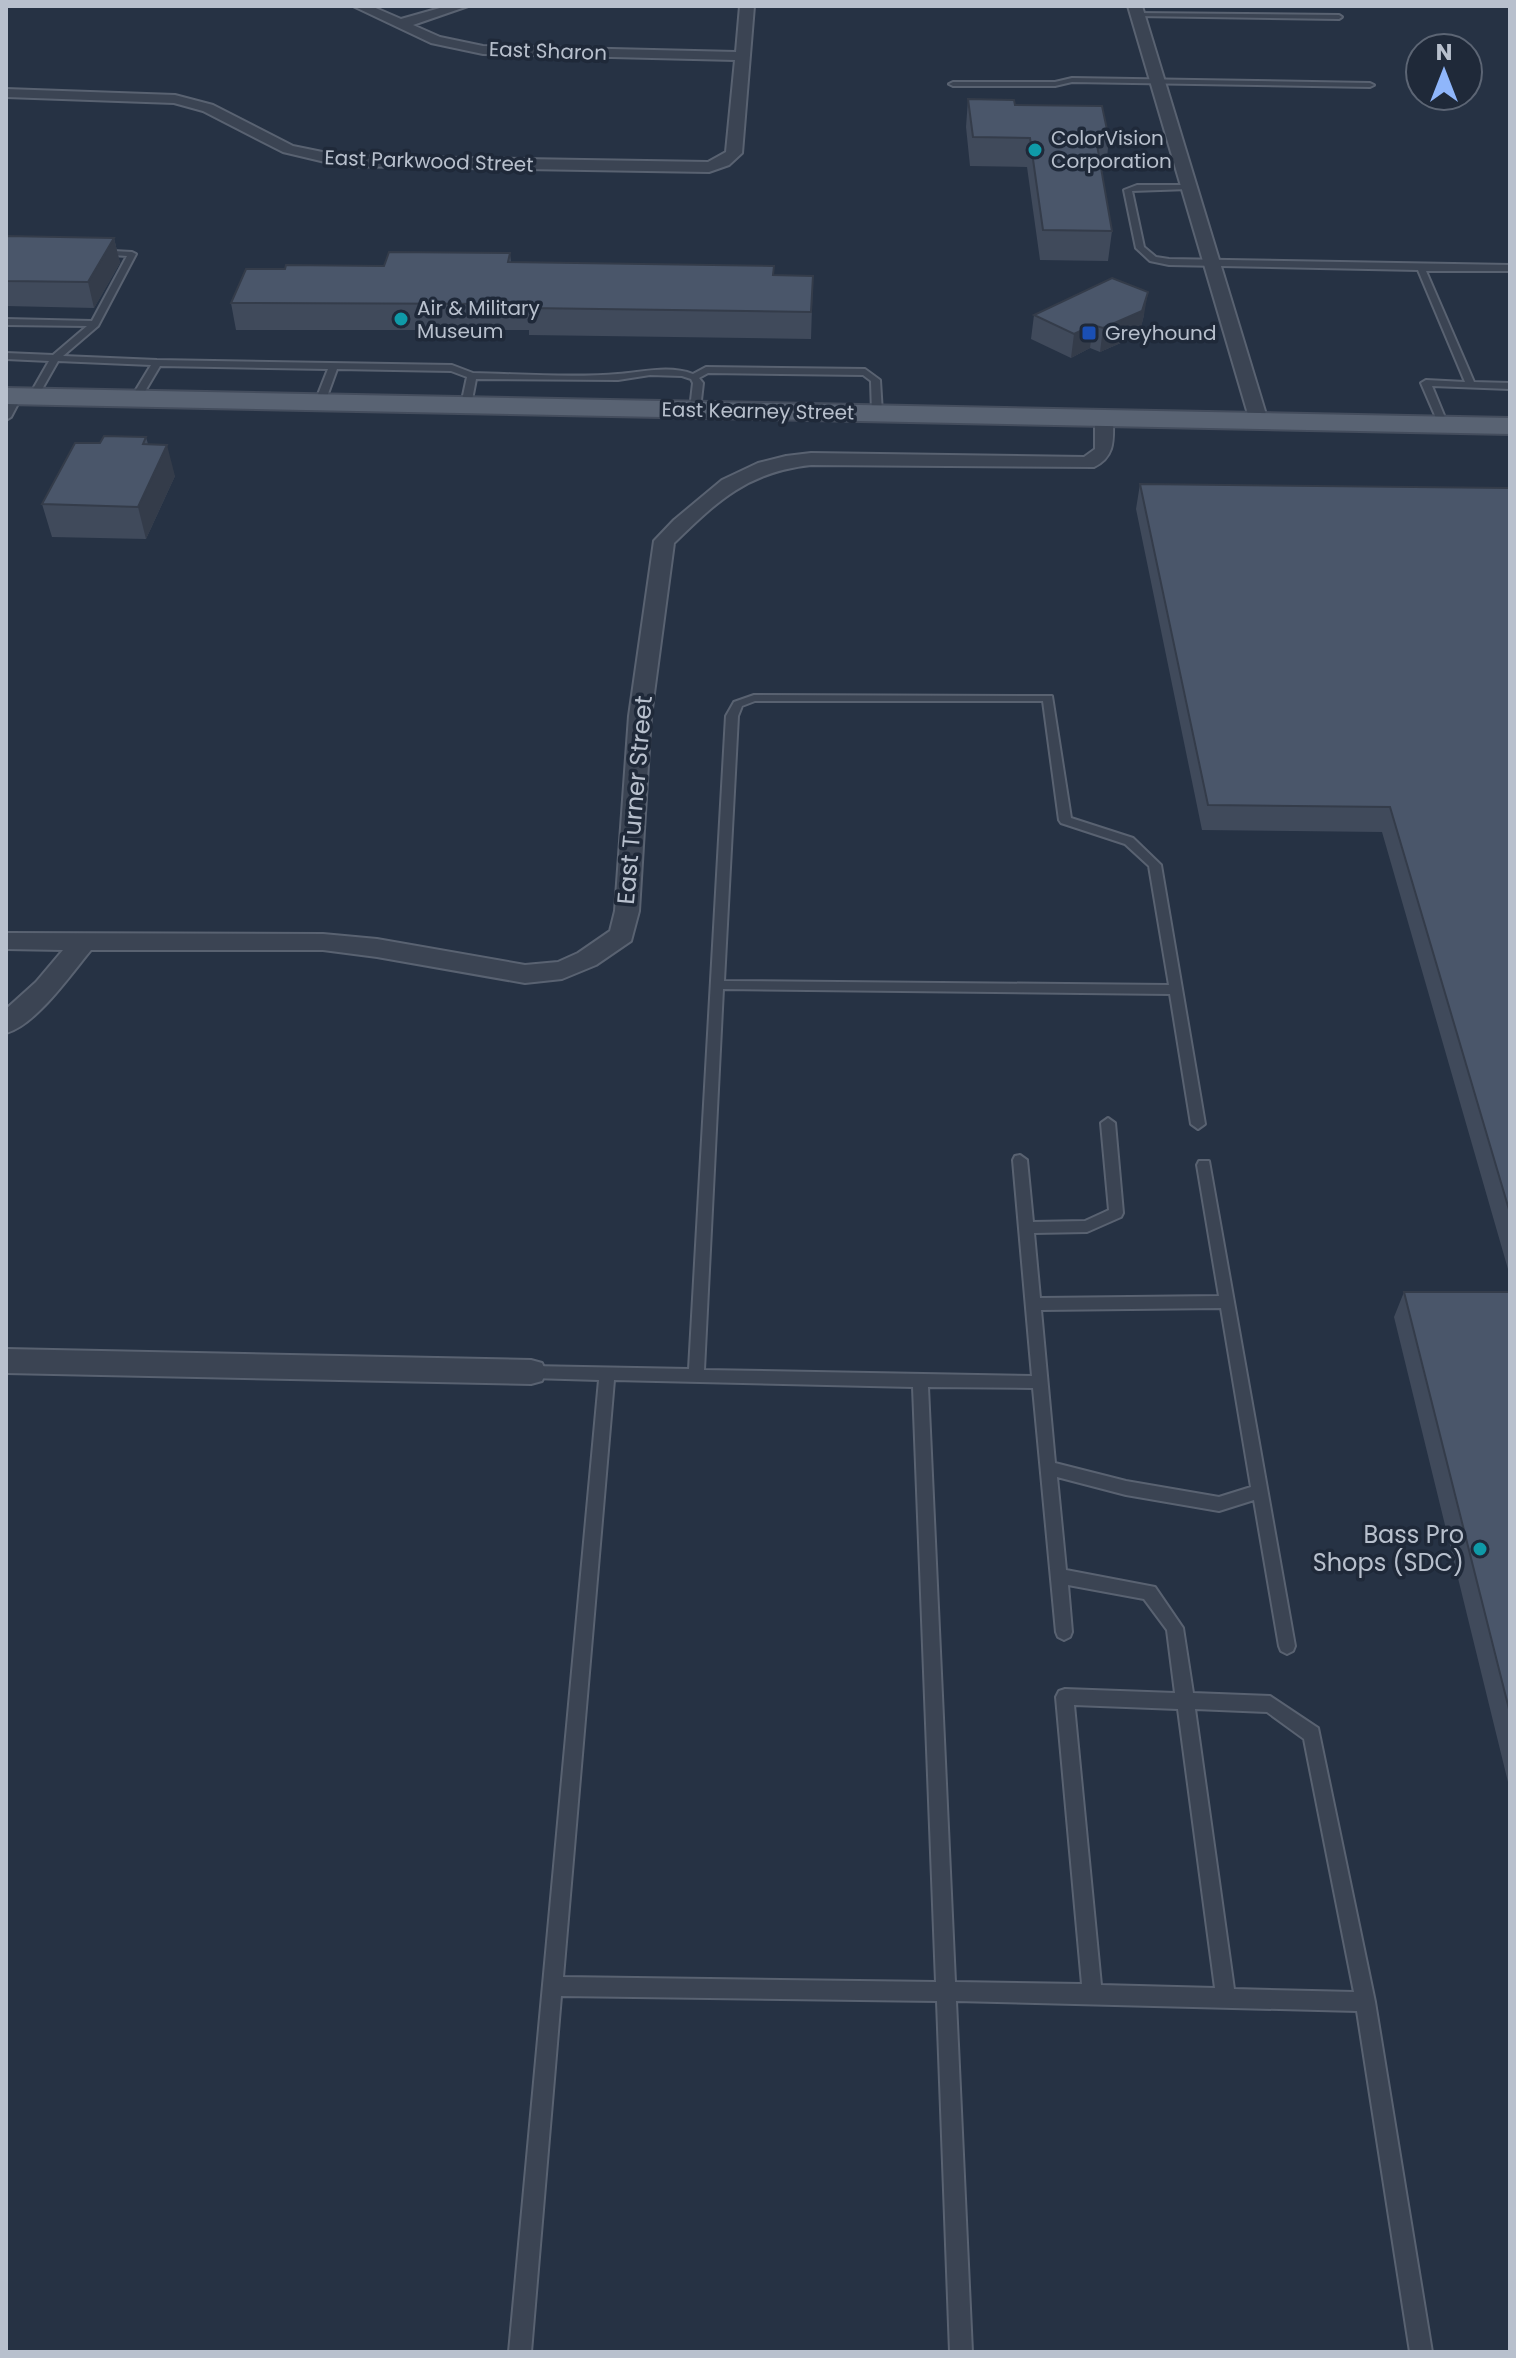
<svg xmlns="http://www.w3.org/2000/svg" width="1516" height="2358" viewBox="0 0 1516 2358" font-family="Poppins,sans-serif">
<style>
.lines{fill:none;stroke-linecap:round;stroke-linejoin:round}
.lane-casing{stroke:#596271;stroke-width:4}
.street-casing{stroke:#596271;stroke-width:4}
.primary-casing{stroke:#444d5d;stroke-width:4}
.lane{fill:#3b4453;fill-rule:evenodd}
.street{fill:#3b4453;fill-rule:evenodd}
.primary{fill:#596373;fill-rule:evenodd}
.wall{fill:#404a5b}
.shaded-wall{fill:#343c4a}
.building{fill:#4a566a;stroke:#343c4a;stroke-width:2}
.culture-dot{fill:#0f9aa8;stroke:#1f2939;stroke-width:3}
.transit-dot{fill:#1a4fb4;stroke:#1f2939;stroke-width:3}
.labels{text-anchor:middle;stroke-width:7;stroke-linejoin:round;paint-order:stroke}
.far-street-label{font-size:20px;fill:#b8c0cd;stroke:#1f2939}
.far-poi-label{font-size:20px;fill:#b8c0cd;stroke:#1f2939;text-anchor:start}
.street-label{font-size:24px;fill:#b8c0cd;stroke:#1f2939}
.poi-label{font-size:24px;fill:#b8c0cd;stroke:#1f2939;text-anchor:end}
</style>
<rect width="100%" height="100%" fill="#263244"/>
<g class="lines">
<g class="lane-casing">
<path id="lane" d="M1137,13L1339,15L1342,17L1339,19L1135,16Z
M1072,78L1370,83L1374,85L1370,87L1072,82L1055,86H953L949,84L953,82H1055Z
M1137,185H1189L1193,187L1189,189L1132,191L1144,247L1156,257L1169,259L1510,265V271H1426L1474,382L1510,383V389L1432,386L1448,425L1440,427L1421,383L1426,380L1465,382L1418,270L1169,265L1150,261L1136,248L1124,190Z
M95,250L132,252L136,254L98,326L63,356L157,360L452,365L473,373C520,374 572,378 618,374C644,372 669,365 693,374L706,367L865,369L880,380L882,413L877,416L872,413L871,381L863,375L708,373L699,378L703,383L700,409L695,412L690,409L693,383L691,379L682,376L650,375L618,380L476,379L471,405L466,408L461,405L467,377L451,371L337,369L325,402L320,405L315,402L328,369L160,366L141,398L136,401L131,398L151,365L58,361L37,398H31L29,396L49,361L6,359V353L53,355L87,326L6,325V319L92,321L127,256L98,254L94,252Z
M14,394L22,396L11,417L6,420V408Z
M754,695L1052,696L1071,818L1133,838L1161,865L1205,1124L1198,1129L1191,1124L1170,994L723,989L704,1370L1032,1376L1013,1160L1015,1156L1020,1155L1027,1160L1033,1222L1085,1221L1109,1210L1101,1123L1108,1118L1115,1123L1123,1213L1121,1217L1087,1232L1034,1233L1040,1298L1219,1296L1197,1165L1199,1161H1209L1295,1646L1293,1651L1287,1654L1281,1651L1279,1646L1254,1500L1219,1511L1126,1495L1057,1477L1066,1570L1155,1587L1183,1628L1193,1693L1270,1696L1318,1728L1375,2002L1432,2352H1410L1357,2011L956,2001L972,2352H950L937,2001L561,1996L531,2352H509L599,1380L531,1378L526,1376L523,1372L526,1368L531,1366L689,1369L726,716L734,702ZM755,701H1043L1059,820L1061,823L1125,844L1149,866L1169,985L724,981L738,716L742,706ZM1221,1308L1251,1487L1219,1497L1126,1481L1055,1463L1041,1310ZM614,1380L913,1387L936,1982L563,1977ZM928,1387L1033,1388L1056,1632L1058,1637L1064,1640L1070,1637L1072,1632L1068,1585L1144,1599L1167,1630L1175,1693L1065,1689L1059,1691L1056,1697L1082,1984L955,1982ZM1074,1705L1178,1709L1215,1988L1101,1985ZM1195,1709L1267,1712L1304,1739L1354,1992L1234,1989Z"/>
</g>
<g class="street-casing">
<path id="street" d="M353,6H371L401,19L447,6H468L413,25L440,37L483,46L736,52L740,6H754L742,153L729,165L709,172L342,166L283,152L203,111L174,103L6,97V89L175,95L213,105L293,146L342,156L708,162L726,152L735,60L483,54L431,43Z
M1128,6H1142L1268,421L1266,425L1259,427L1250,421Z
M1104,411L1113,417C1113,439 1116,456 1094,467L811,465C748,472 718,500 674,543L651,716L639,911L631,941L596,965L562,979L525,983L377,957L323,950H91C71,974 36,1025 6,1033V1009L36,982L63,950L6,949V933L323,934L377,939L525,965L558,962L578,953L610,931L615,911L629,716L654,541L674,520L722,480L758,463L786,456L811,453L1084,457L1095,449V417Z
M6,1349L531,1360L542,1363L546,1372L542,1381L531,1384L6,1373Z"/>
</g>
<g class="primary-casing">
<path id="primary" d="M6,388L1510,418V434L6,404Z"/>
</g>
<use href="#lane" class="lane"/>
<use href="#street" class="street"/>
<use href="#primary" class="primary"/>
</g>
<path class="wall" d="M968,99L1015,105L1109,139L1106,167H1101L1112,231L1108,261L1040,260L1027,167L970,166L966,127Z
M6,236L114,238L120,263L94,308L6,306Z
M510,253L511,262L773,275L813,276L811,339L529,335V330H236L231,303L285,269L384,266Z
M1034,315H1144L1139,335L1100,352L1090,348L1071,358L1031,339Z
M146,437L148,444L175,476L146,539L52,537L42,504L100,443Z
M1140,484L1510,488V1276L1382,832L1202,830L1136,509Z
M1404,1292H1510V1782H1508L1394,1317Z"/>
<path class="shaded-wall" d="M114,238L120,263L94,308L88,282Z
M1148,292L1144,315L1139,335L1100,352L1103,328Z
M1093,325L1090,348L1071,358L1074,334Z
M167,445L175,476L146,539L138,507Z"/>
<path class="building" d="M968,99L1014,100L1015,105L1102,106L1109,139H1096L1112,231L1043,230L1030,138L973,137Z
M6,236L114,238L88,282L6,281Z
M389,252L510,253L508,262L774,266L773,275L813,276L811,312L527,308L528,304L231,303L246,269H285L286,265L384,266Z
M1112,278L1148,292L1142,311L1103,328L1093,325L1074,334L1034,315Z
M104,436L146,437L143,444L167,445L138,507L42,504L75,443H100Z
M1140,484L1510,488V1213L1390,807L1208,805Z
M1404,1292H1510V1713Z"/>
<g class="culture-dot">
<circle cx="1035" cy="150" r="8"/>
<circle cx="401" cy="319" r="8"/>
<circle cx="1480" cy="1549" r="8"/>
</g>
<rect class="transit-dot" x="1081" y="325" width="16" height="16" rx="4"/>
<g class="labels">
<g class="far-street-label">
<text transform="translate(548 51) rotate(2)" y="7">East Sharon</text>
<text transform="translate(429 161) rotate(2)" y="7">East Parkwood Street</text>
<text transform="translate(758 411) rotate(1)" y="7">East Kearney Street</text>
</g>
<g class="far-poi-label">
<text x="1051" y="145">ColorVision<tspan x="1051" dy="23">Corporation</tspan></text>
<text x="417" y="315">Air &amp; Military<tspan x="417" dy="23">Museum</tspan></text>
<text x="1105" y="340">Greyhound</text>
</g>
<g class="street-label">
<text transform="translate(635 800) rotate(-85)" y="8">East Turner Street</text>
</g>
<g class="poi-label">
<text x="1464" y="1543">Bass Pro<tspan x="1464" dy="28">Shops (SDC)</tspan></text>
</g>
</g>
<rect width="1516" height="2358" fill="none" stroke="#b8c0cd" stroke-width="16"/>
<g transform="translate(1444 72)"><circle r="38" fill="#1f2939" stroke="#5c6574" stroke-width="2"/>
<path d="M0-6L14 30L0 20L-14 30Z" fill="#8fb6fb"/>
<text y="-12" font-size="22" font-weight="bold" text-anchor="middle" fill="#b8c0cd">N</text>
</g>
</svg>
